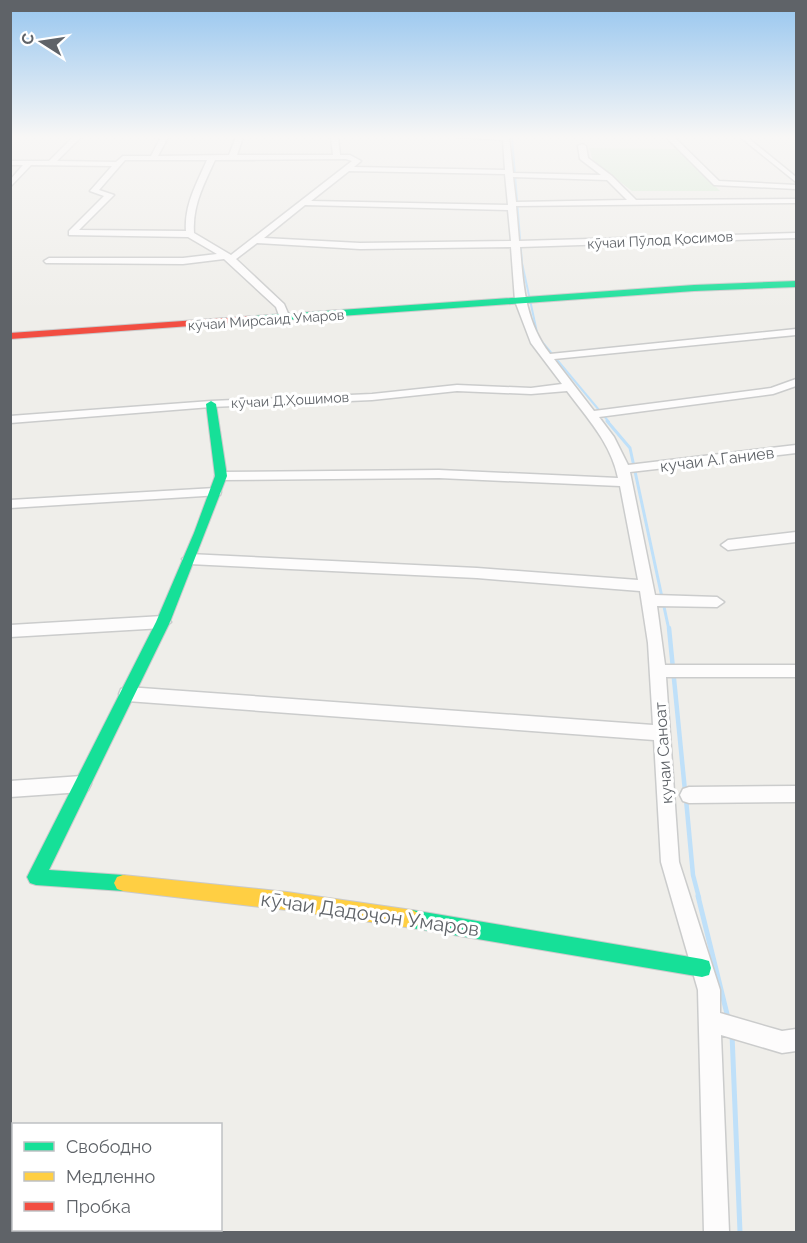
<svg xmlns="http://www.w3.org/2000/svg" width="807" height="1243" viewBox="0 0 807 1243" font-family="Raleway,sans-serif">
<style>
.green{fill:#d8ebd6}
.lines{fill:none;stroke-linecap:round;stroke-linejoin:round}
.stream-far3{stroke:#bfe0f9;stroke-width:2}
.stream-far2{stroke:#bfe0f9;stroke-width:3}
.stream-far1{stroke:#bfe0f9;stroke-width:4.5}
.stream{stroke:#bfe0f9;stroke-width:5}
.street-casing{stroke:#cbcccc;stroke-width:3}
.fast-casing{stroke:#cacacb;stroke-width:2}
.slow-casing{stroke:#cacacb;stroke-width:2}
.jam-casing{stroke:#cacacb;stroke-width:2}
.street{fill:#fdfcfc;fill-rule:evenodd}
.fast{fill:#16e098;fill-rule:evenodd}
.slow{fill:#ffcf43;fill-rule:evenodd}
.jam{fill:#f24e42;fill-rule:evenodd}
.labels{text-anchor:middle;stroke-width:6;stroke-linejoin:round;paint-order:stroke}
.far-street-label{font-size:14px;fill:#5f6368;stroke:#fff}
.street-label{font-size:16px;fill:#5f6368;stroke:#fff}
.near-street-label{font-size:20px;fill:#5f6368;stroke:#fff}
</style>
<rect width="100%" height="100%" fill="#efeeea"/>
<path class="green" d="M589,148L678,149L720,191H632L593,161Z"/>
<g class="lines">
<path class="stream-far3" d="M512,137L522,263L538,337L609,422"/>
<path class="stream-far2" d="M607,421L630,448L669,630"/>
<path class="stream-far1" d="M669,628L685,791
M686,799L693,875L699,898"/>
<path class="stream" d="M698,896L728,1018
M732,1034L740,1232"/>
<g class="street-casing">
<path id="street" d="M73,137H81L57,161L116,162L123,156H151L161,137H168L158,156L229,155L236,137H243L237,155H333L331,137H338L340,155H350L361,161L354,167L505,170L503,140L457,137H509L513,173L601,175L580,159L578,146L582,144L586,146L588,158L612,176L636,200L796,199V203L516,206L519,241L796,233V238L520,247C523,284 525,322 550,354L796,329V335L554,359L594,411L771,388L796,379V386L773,394L599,417L614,437L628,465L796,445V453L630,472L655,595L717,597L724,602L717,607L657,606L665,665H796V677H666L679,862L720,990V1013L782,1031L796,1029V1051L782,1053L721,1035L729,1232H704L698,990L661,862L654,740L127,701L121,699L119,694L121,689L127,687L653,725L648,643L640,591L477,578L189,564L182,559L189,554L477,568L638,580L620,486L439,478L221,480L215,476L221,472L439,470L618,478C611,443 587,418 567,391L531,394L457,391L372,400L211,407L10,423V416L211,401L372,394L457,385L531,388L562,384L531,343L515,301L511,247L360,249L257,243L236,259L284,304L290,318L285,321L280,318L276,307L224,259L183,264L46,263L44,261L49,258H183L217,254L188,237L69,235V231L104,196L90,191L112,166L31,165L10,187V180L23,165H10V161H49ZM346,159L352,161L231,255L194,233C192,206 204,184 215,160ZM125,160H207C197,183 184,205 186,231L79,230L114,195L99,190ZM349,171L505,174L508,205L311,201ZM513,177L607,180L627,200L516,202ZM305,205L508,210L511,241L360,243L264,238Z
M666,137H674L719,181L796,185V189L714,185Z
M740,137H747L796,177V182Z
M215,488L220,489L221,492L220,495L10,508V500Z
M796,532V542L728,550L721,545L728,540Z
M163,616L171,622L163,628L10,637V625Z
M82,776L88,778L91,784L88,790L82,792L10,797V781Z
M796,786V802L689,803L683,801L680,795L683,789L689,787Z"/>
</g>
<g class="fast-casing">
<path id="fast" d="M796,281V287L694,291L255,322L250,319L255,316L694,285Z
M211,401L216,404L227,476L170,622L49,870L123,875L129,877L132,883L129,889L123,891L36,885L30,883L27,877L30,871L156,622L194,533L215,476L206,404Z
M412,910L702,959L709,961L711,968L709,975L702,977L412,928L406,925L403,919L406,913Z"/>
</g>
<g class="slow-casing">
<path id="slow" d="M123,875L287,892L412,910L418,913L421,919L418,925L412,928L287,910L123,891L117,889L114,883L117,877Z"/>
</g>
<g class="jam-casing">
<path id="jam" d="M255,316L258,317V321L10,339V333Z"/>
</g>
<use href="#street" class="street"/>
<use href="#fast" class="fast"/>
<use href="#slow" class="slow"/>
<use href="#jam" class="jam"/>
</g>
<linearGradient id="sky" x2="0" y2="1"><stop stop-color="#97c6ef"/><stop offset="0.44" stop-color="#f8f7f6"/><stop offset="1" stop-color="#f8f7f6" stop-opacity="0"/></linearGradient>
<rect width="807" height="311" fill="url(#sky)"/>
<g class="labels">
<g class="far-street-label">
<text transform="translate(660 240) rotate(-3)" y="5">кӯчаи Пӯлод Қосимов</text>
<text transform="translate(266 320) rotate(-4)" y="5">кӯчаи Мирсаид Умаров</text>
<text transform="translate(290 400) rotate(-3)" y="5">кӯчаи Д.Ҳошимов</text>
</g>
<g class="street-label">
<text transform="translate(717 459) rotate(-7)" y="6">кучаи А.Ганиев</text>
<text transform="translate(663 753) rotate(-94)" y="6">кучаи Саноат</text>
</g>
<g class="near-street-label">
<text transform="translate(370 914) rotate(8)" y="7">кӯчаи Дадоҷон Умаров</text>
</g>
</g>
<rect width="807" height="1243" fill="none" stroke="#5f6368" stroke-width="24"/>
<rect x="12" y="1123" width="210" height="108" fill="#ffffff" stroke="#bfc1c3" stroke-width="1.5"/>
<rect x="24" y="1142" width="30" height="9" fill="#16e098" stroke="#bfc1c3" stroke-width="1.5"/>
<text x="66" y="1153" font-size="18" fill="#5f6368">Свободно</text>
<rect x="24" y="1172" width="30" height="9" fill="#ffcf43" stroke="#bfc1c3" stroke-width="1.5"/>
<text x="66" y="1183" font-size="18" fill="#5f6368">Медленно</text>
<rect x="24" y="1202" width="30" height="9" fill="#f24e42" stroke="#bfc1c3" stroke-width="1.5"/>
<text x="66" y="1213" font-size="18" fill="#5f6368">Пробка</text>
<g transform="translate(42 42) rotate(282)" stroke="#ffffff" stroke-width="4.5" paint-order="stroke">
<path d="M0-4.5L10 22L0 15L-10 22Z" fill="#5f6368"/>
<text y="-9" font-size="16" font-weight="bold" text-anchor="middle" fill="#5f6368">С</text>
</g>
</svg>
